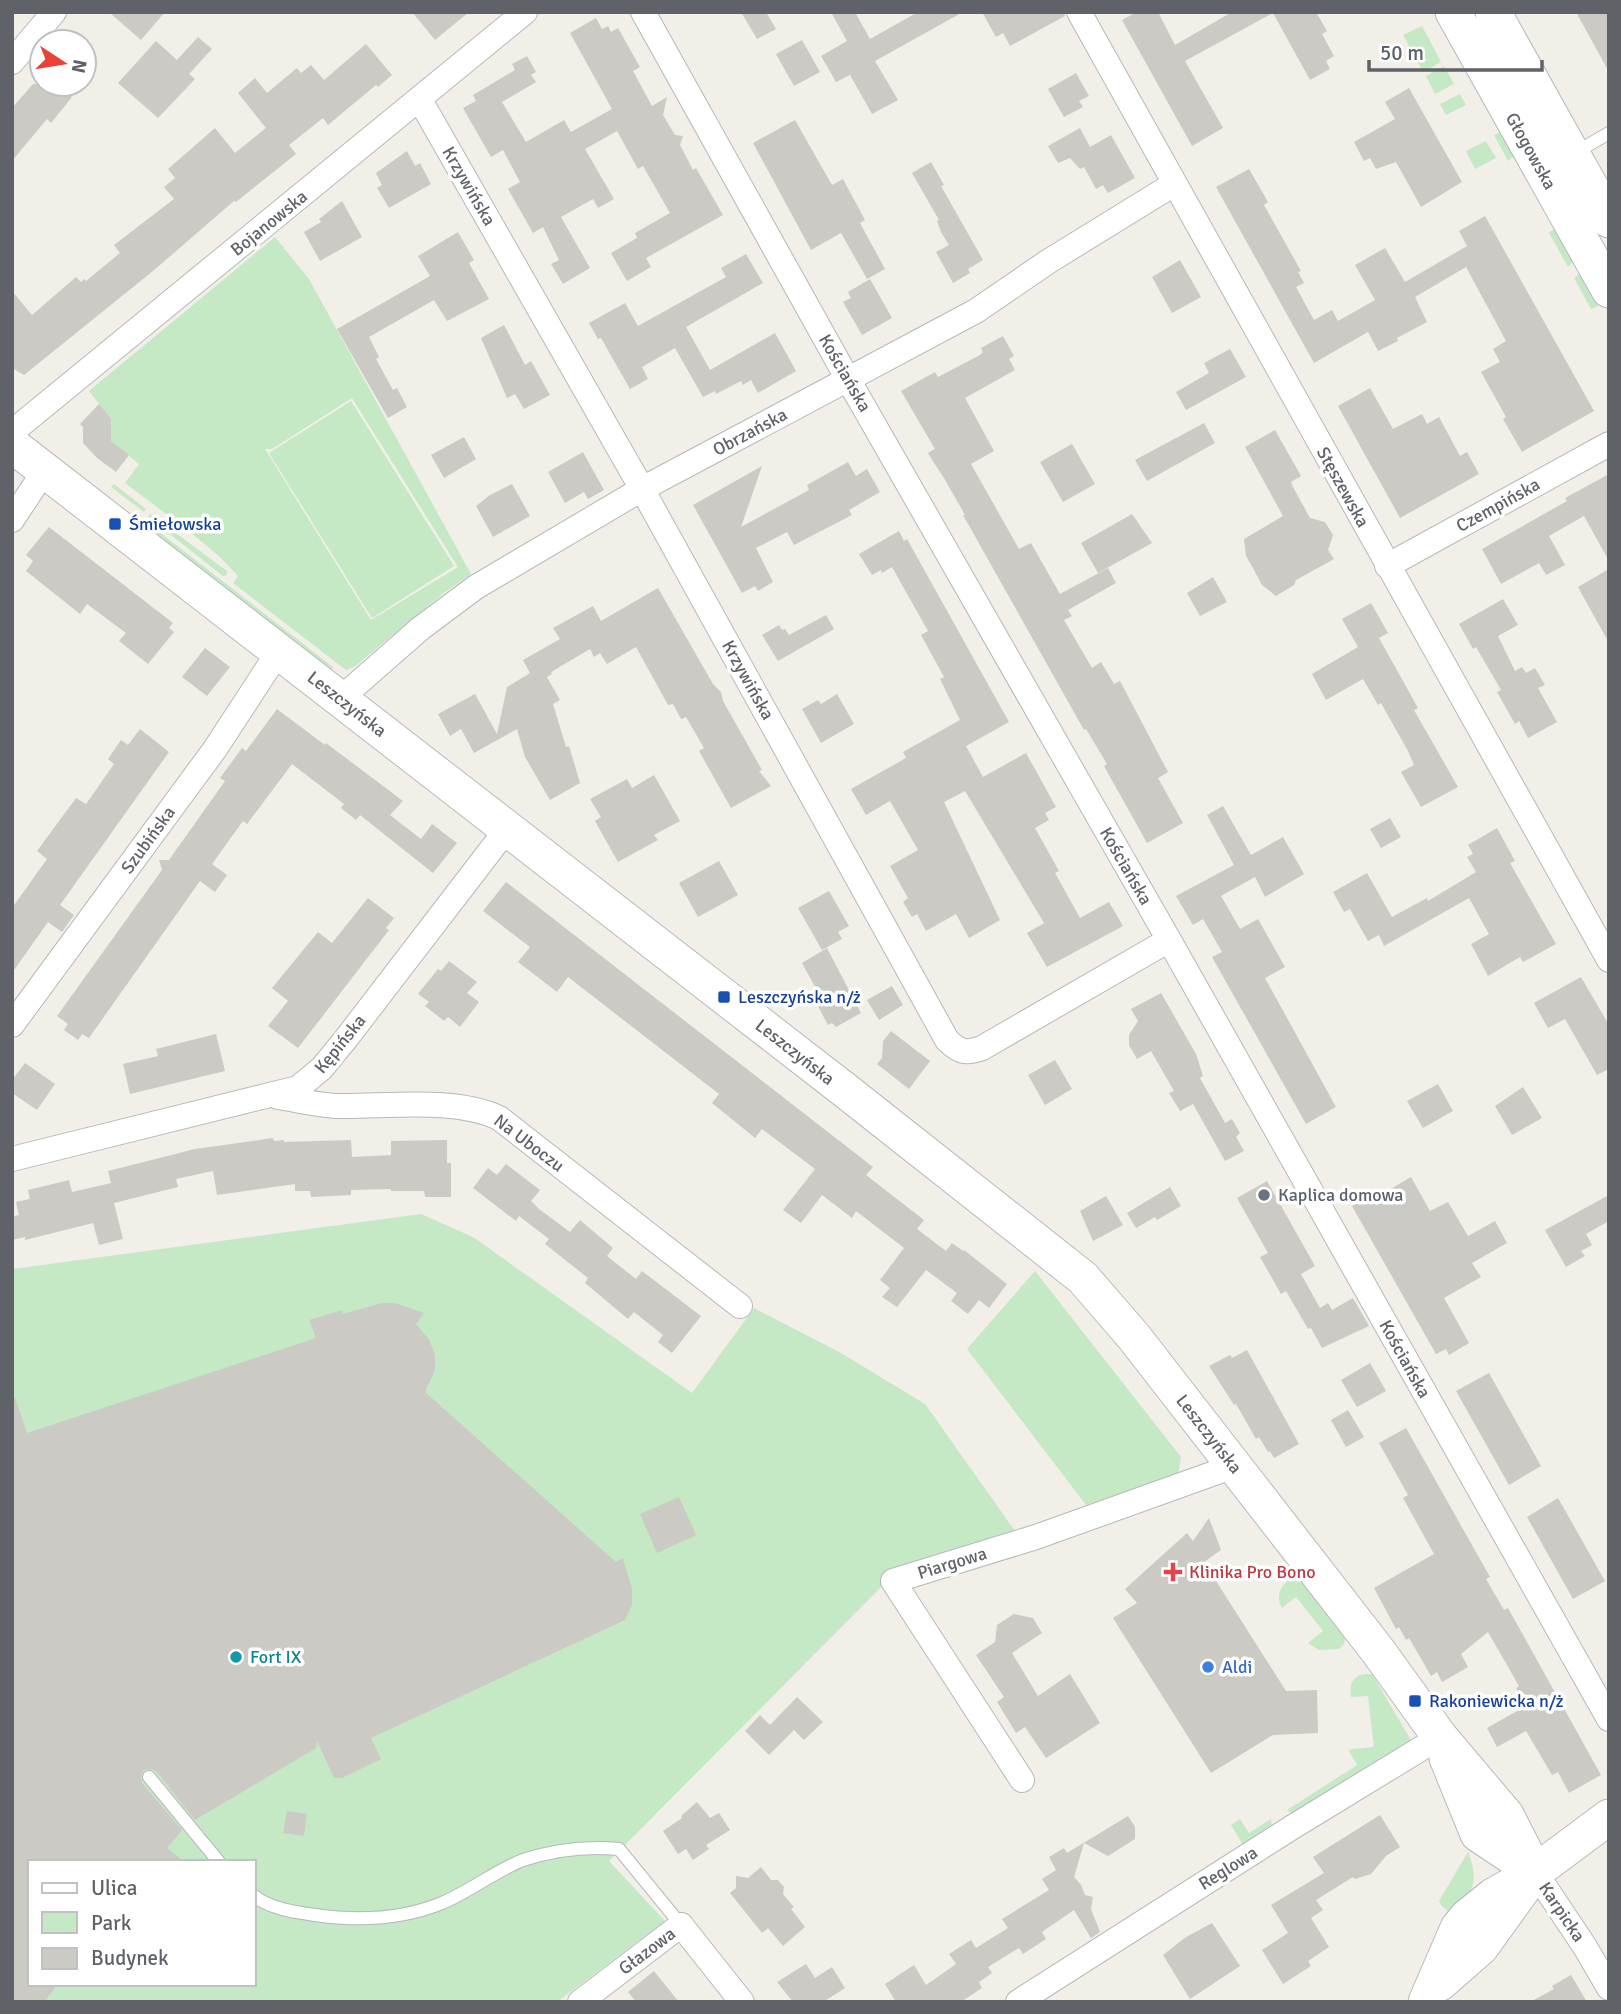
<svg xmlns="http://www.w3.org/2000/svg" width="1621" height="2014" viewBox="0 0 1621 2014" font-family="Signika,sans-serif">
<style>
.green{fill:#c5e8c5;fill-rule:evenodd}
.building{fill:#cccac5}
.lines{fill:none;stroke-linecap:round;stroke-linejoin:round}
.lane-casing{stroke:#b5b8bc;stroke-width:14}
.street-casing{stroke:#b5b8bc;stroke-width:26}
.secondary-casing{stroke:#b6babf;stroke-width:37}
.lane{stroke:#fff;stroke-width:12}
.street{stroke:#fff;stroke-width:24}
.secondary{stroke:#fff;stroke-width:35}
.transit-dot{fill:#1a4fb4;stroke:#fff;stroke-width:2.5}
.worship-dot{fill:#6b7280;stroke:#fff;stroke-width:2.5}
.health-dot{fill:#e0444e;stroke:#fff;stroke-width:2.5}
.culture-dot{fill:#0f9aa8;stroke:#fff;stroke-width:2.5}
.shop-dot{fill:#3f7fe0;stroke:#fff;stroke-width:2.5}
.labels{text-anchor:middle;stroke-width:7;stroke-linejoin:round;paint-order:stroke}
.street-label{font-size:18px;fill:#5f6368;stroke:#fff}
.transit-label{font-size:18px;fill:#164399;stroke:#fff;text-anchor:start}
.worship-label{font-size:18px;fill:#5b616d;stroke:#fff;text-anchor:start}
.health-label{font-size:18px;fill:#be3a42;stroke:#fff;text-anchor:start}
.culture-label{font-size:18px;fill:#0d838f;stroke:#fff;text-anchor:start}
.shop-label{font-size:18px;fill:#366cbe;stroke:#fff;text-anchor:start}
</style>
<rect width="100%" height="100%" fill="#f1efe8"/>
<path class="green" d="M1422,26L1441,62L1423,72L1403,35Z
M1444,66L1454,84L1435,94L1426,76Z
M1460,94L1466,105L1446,115L1440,104Z
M1500,132H1503L1516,154L1508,161L1494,135Z
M1486,141L1496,158L1475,169L1466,151Z
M1554,229H1557L1575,260L1568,267L1549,233Z
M275,237L309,279L471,574L445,592L354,667L346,670L233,583L238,576L219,556L185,528L125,483L139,464L110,441L99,404L89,391ZM352,398L458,567L371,620L265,449H272Z
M1579,274L1583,275L1597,300L1598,306L1591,309L1574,278Z
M351,401L454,566L372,618L269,453Z
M114,484L146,509L144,512L111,487Z
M150,514L227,571V575L223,576L148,517Z
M144,520L333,667L330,673L139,527Z
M421,1214L473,1237L692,1393L754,1308L841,1353L925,1404L1015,1531L890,1578L609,1861L665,1921L557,2002H12V1269ZM30,1862H254V1984H30Z
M1035,1271L1181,1457L1178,1475L1086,1505L967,1349Z
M1293,1578H1301L1346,1635L1344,1644L1339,1649L1319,1650L1308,1643L1323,1631L1296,1597L1282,1608C1275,1596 1281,1583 1293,1578Z
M1365,1674H1372L1412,1742L1295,1815L1287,1810L1357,1765L1349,1751L1352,1749L1374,1747L1368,1696L1351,1697C1349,1685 1352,1676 1365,1674Z
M1240,1819L1249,1833L1271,1819L1272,1829L1245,1848L1231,1825Z
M1468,1852C1480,1883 1472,1891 1455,1917L1441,1905L1439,1901Z"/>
<path class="building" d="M109,12H165L141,40Z
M412,12H469L435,40Z
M741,12H766L776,29L757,39Z
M831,12H855L870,39L918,12H963L875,61L898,100L872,114L850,75L836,82L821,56L847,41Z
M982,12H1064L1065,16L1010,46L1003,33L996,37Z
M1137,12H1158L1175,45L1232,12H1316L1327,31L1322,34L1334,56L1326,61L1330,69L1310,80L1273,13L1185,61L1223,128L1192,146L1122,20Z
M1576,12H1609V72Z
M596,18L602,29L608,26L611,32L618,28L640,67L633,71L652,106L667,97L663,115L675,135L683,136L680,145L693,170L696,168L723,215L646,258L651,267L627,281L611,253L637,238L635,233L670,213L643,166L638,169L617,131L585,149L614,199L598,208L593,199L561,217L590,268L563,284L551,264L559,260L543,227L533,233L508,189L520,182L503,150L491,157L463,108L476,101L473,95L515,70L512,64L527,56L536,72L531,75L536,82L502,102L526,142L564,120L571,132L612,109L570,33Z
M198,37L212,49L189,74L195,79L158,118L118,83L156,41L177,60Z
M802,40L820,72L794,86L776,54Z
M366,44L392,75L378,87L376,85L328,125L323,118L289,145L296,154L236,202L234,201L153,271L24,375L12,368V291L32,315L76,277L81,282L84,279L86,281L120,253L114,245L174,199L164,187L175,178L168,169L215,128L235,153L266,128L238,93L255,78L267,93L297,68L301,73L311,65L324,80Z
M1076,73L1089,96L1079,101L1083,107L1064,117L1048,89Z
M33,84H57L72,97L51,123L47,119L12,161V108Z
M1409,88L1462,182L1421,207L1396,162L1376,169L1370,158L1364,161L1354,142L1395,119L1385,102Z
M795,120L832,185L843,179L865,220L860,223L885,269L867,279L841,233L811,250L753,143Z
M1080,128L1090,147L1111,135L1135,178L1108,193L1103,185L1096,189L1084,167L1080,169L1070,158L1058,163L1048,146Z
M407,151L415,166L420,163L431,184L389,208L377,188L382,185L376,173Z
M931,162L944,185L941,186L983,260L968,269L970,273L953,283L936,252L949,245L941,232L937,221L939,220L912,173Z
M1249,169L1268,202L1264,205L1301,271L1298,272L1304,283L1296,287L1314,320L1332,310L1338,321L1375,300L1355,265L1385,248L1405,282L1467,246L1459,231L1485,216L1594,411L1522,452L1503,419L1506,417L1481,372L1500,362L1493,349L1506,341L1466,267L1415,297L1427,322L1397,338L1398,341L1378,351L1368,332L1314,363L1216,187Z
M342,201L362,237L320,261L304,232L321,222L319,219Z
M458,232L474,260L469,263L489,299L447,321L434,300L369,337L379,357L376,359L393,390L397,388L407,407L388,418L337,329L430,276L418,256Z
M746,254L763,283L686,327L710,370L775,333L796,371L758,393L751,380L743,385L741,381L716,394L715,391L703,397L675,348L642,367L648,379L630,389L601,338L598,339L589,323L625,303L638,326L726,277L721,268Z
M1180,260L1201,297L1172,313L1152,277Z
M870,279L892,318L862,335L843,302L851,298L848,292Z
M504,325L525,365L531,361L550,395L524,409L515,394L507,398L481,338Z
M1003,336L1014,356L1009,359L1015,370L965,398L994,451L971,464L1019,549L1031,543L1060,594L1108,568L1116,583L1068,610L1072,616L1064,620L1092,668L1101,662L1114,684L1120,681L1168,772L1158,778L1183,823L1147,843L1104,766L1107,764L1086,729L1084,730L963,515H965L944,478L934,463L928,453L935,449L901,391L935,372L938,377L980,355L983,352L981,348Z
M1230,349L1246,377L1186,410L1176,392L1209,373L1204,363Z
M1370,388L1393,429L1422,414L1427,424L1439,417L1460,456L1467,452L1479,474L1400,518L1338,406Z
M99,404L111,419V441L129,455L116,472L97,458L83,443V427L80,424Z
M1204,423L1215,443L1147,481L1135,460Z
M1275,430L1301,476L1291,482L1293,487L1310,518L1325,522L1333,535L1328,550L1334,559L1296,580L1294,585L1276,596L1262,585L1254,570L1246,556L1244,539L1283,516L1245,447Z
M464,437L476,459L444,478L431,455Z
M1072,444L1095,484L1063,502L1040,462Z
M583,452L604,490L588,499L584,492L565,503L548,472Z
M848,462L856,476L867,469L880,492L849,510L852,515L794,545L787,532L756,548L773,582L758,591L755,586L742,593L693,505L762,466L741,527L809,490L807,485Z
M1609,474V561L1584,516L1549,536L1565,565L1546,575L1539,563L1501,584L1482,549L1567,501L1565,498Z
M512,484L530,516L493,537L476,506L490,495Z
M1132,514L1152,543L1098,573L1081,543Z
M49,527L173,623L169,628L174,632L148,664L119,641L126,633L87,604L80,614L26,571L33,561L26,555Z
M899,531L904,541L907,539L1009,722L966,746L983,777L1026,753L1056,807L1045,813L1049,820L1035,828L1059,871L1055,873L1080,918L1109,902L1123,926L1047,967L1027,933L1044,923L965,791L944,802L1000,920L969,938L956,914L926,931L917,914L912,917L903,902L908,898L890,866L918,850L890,801L866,815L851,789L906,758L903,752L960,720L940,679L944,677L921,635L928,631L892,567L882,573L881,570L872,575L859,554Z
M1609,569V643L1578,587Z
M1213,577L1227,602L1200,616L1187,593Z
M658,588L713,684L721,692L723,701L762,770L759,771L771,786L731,808L699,751L704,748L686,717L681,719L673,704L668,705L636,647L607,664L600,653L594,657L590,649L551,672L552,674L547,677L560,700L553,704L566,747L569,746L580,783L550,800L525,757L517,729L474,753L461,729L450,736L438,714L475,694L497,734L507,687L530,673L523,660L560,639L553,628L593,606L601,621Z
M1503,599L1518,625L1498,636L1515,671L1522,667L1526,673L1535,668L1545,685L1538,688L1557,722L1528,738L1519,721L1515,724L1497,692L1501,690L1476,647L1473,649L1459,624Z
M1371,603L1388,633L1379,638L1418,708L1414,710L1458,787L1421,807L1401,772L1414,765L1408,751L1381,703L1378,705L1363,679L1326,700L1312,674L1358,647L1342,619Z
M826,615L834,629L778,661L762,635L779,625L782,630L785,629L789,635Z
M205,648L230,667L207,696L182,677Z
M837,694L854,724L821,743L802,709L818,700L821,704Z
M277,709L325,745L326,743L403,801L390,815L421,839L432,824L457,843L433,873L360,815L356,820L341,808L344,804L292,764L247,824L243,821L212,864L227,875L215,892L200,881L89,1038L82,1034L78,1040L64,1030L68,1024L57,1016L162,870L159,860H169L225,781L220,778L242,748L246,751Z
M140,729L169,752L60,905L74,915L62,932L48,922L12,973V908L47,859L37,851L76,798L86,804L114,764L108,759L121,740L128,745Z
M654,775L680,821L654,835L658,840L618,862L595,821L601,817L590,799L627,779L632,788Z
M1223,806L1251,855L1283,837L1304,874L1265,897L1255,877L1221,896L1240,929L1258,919L1285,967L1265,978L1336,1107L1306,1124L1212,957L1222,952L1203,919L1193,925L1176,896L1234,865L1207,815Z
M1390,818L1401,837L1381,848L1370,829Z
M1497,828L1515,861L1510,863L1556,944L1523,962L1520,957L1488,976L1471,944L1489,934L1469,898L1384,946L1379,935L1368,941L1350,909L1344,912L1333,892L1367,873L1392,917L1427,898L1428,901L1476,872L1467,857L1473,854L1468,845Z
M719,861L738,895L698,917L679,883Z
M506,882L873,1167L866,1175L924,1220L917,1229L946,1251L952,1243L963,1251L964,1250L1007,1284L989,1308L979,1300L968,1314L951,1301L957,1293L926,1270L897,1307L882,1297L890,1288L880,1280L904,1248L856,1211L852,1218L822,1195L801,1223L783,1210L815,1169L762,1129L755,1138L712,1103L719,1094L568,977L557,992L518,962L530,947L483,911Z
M829,891L849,926L838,932L842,939L822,950L798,908Z
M368,898L394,918L386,928L389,930L298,1048L268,1026L288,1001L272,988L318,932L332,943Z
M827,948L861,1013L836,1027L832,1023L828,1025L813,997L819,994L802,963Z
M449,961L477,982L467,993L479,1002L460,1027L448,1017L444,1021L425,1006L429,1002L418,994L438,969L441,971Z
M1581,977L1609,1025V1069L1597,1075L1565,1019L1548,1028L1534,1003Z
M892,986L903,1005L879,1020L867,1000Z
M1161,993L1196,1054L1203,1076L1200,1078L1225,1123L1232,1119L1240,1133L1236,1137L1244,1151L1225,1161L1193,1104L1180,1111L1169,1093L1174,1091L1151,1051L1137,1059L1129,1045V1035L1138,1021L1131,1009Z
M891,1031L930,1061L909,1089L877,1064L882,1058L883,1041Z
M216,1034L225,1071L130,1094L123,1064L158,1056L156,1049Z
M1055,1060L1072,1089L1045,1105L1028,1075Z
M25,1063L55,1084L37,1110L12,1093V1080Z
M1438,1084L1453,1111L1423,1128L1407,1101Z
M1523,1087L1542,1118L1512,1135L1495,1106Z
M273,1138L274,1141L284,1140V1142L351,1140L352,1157L391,1155V1141L447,1140V1163H451V1197H425L424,1191H391V1189L351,1190V1195L311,1197L310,1191H295V1184L217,1195L213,1171L176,1179L178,1187L114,1203L123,1239L99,1245L93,1223L25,1240V1237L12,1240V1217L19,1215L16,1202L30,1199L28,1190L69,1180L72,1192L111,1183L108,1171L195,1149Z
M506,1164L540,1190L531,1201L539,1209L570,1232L580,1220L613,1248L607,1256L636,1279L642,1271L701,1316L672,1353L658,1342L663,1335L634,1312L628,1319L585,1283L588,1278L545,1244L549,1239L519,1216L516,1221L473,1188L488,1168L497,1175Z
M1411,1177L1430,1211L1448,1202L1468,1236L1495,1221L1507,1243L1472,1263L1481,1277L1444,1298L1469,1343L1449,1355L1446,1349L1436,1354L1352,1206L1380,1190L1382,1194Z
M1267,1181L1315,1266L1301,1274L1320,1308L1328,1303L1332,1310L1353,1298L1369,1326L1322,1348L1311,1328L1308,1329L1286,1291L1281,1294L1260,1257L1268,1253L1237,1198Z
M1170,1187L1181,1206L1157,1220L1155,1217L1136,1228L1127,1213Z
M1609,1195V1221L1586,1234L1592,1245L1581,1251L1585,1256L1566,1267L1545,1230Z
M1106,1196L1123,1225L1093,1241L1080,1211Z
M382,1303H395L424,1313L416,1324L429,1339L435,1355V1370L425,1392L616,1562L623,1558L632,1589V1605L625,1620L371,1738L381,1759L342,1778H334L317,1741L316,1748L195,1820L156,1771L151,1769L144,1770L141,1775L142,1783L182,1830L167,1848L185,1862H30V1984H58L44,2002H12V1398H15L27,1433L316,1338L309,1320L342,1310L343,1314Z
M1247,1350L1299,1444L1274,1458L1270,1451L1268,1452L1259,1437L1256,1439L1236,1404L1234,1405L1209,1366L1230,1355L1232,1358Z
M1370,1363L1386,1391L1357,1407L1341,1380Z
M1489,1373L1541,1466L1509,1485L1456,1391Z
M1348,1410L1364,1437L1346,1447L1331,1420Z
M1406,1428L1490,1577L1486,1579L1504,1610L1508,1608L1601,1775L1569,1793L1558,1772L1552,1775L1526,1731L1497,1747L1487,1728L1526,1706L1516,1688L1519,1686L1488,1632L1461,1654L1468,1667L1442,1682L1437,1672L1431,1676L1409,1638L1406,1640L1399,1627L1396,1629L1374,1588L1434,1554L1403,1498L1408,1495L1379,1443Z
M679,1497L696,1535L657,1553L640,1514Z
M1558,1498L1605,1581L1573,1599L1527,1517Z
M1209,1518L1221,1550L1204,1562L1286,1691L1317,1690L1318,1733L1273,1735L1211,1773L1113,1618L1137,1603L1125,1589L1187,1533L1193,1541Z
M1014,1614L1033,1618L1042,1633L1012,1653L1038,1696L1070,1674L1100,1723L1046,1758L1025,1727L1016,1733L997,1702L1004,1697L976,1655L995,1642L997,1625Z
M797,1697L823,1722L804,1740L794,1730L769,1755L745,1731L760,1715L770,1725Z
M697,1802L710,1818L719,1813L730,1830L706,1845L709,1849L693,1860L686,1849L678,1854L663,1831L682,1818L681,1816Z
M287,1811L307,1814L304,1836L283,1833Z
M1380,1815L1400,1847L1386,1856L1371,1874L1355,1879L1353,1877L1316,1900L1323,1910L1311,1918L1329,1947L1308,1961L1311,1966L1283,1984L1262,1950L1288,1933L1271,1905L1324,1873L1313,1857Z
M1128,1816L1135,1827V1839L1108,1856L1084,1843L1074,1877L1081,1885L1085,1895L1093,1897L1091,1909L1100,1932L1091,1938L1074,1910L1042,1932L1046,1939L1023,1954L1019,1948L988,1967L992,1973L979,1982L982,1988L961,2002H896L885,1984L914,1965L926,1985L956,1964L949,1954L971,1940L976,1948L1008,1928L1002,1919L1049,1890L1042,1879L1056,1870L1049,1857L1064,1848L1067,1853Z
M761,1867L771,1880H778L784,1887L783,1894L794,1907L791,1909L805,1927L783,1946L768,1928L762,1933L730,1893L736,1888V1876L748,1878Z
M1212,1923L1240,1966L1190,1999L1163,1955L1186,1937Z
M806,1964L815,1978L832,1967L845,1988L823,2002H793L777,1982Z
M654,1971L666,1986L679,2002H636L628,1992Z
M1571,1975L1587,2002H1530L1554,1989L1552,1986Z"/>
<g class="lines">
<g class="lane-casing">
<path id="lane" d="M1573,154L1609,133
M149,1777L219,1862
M254,1896C271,1909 294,1912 315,1915C357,1921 403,1919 442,1903C470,1891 497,1870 523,1860C554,1850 586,1846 619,1849L681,1925"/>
</g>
<g class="street-casing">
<path id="street" d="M643,12L841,367L1169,940L1609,1719
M1079,12L1609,960
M12,62L54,12
M420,100L642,489L947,1040C959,1052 966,1054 982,1048L1169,940
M12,432L525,12
M12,520L45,470
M1387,566L1609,444
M340,699L421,628L476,587L642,489L976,311L1049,261L1174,184
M12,1025L215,749L279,651
M278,1097C297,1100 318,1105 337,1106C386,1107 455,1097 499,1118L740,1306
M12,1159L298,1088L322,1068L345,1040L507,829
M1022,1780L893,1581L1036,1537L1234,1466
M1535,1872L1585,1947L1609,1988
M580,2002L681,1925L742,2002
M1018,2002L1291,1828L1440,1737"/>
</g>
<g class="secondary-casing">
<path id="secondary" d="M1453,12L1609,290
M1493,12L1609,220
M12,445L846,1091L1083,1278L1134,1337L1378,1651L1440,1737L1506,1815L1535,1872
M1447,1758L1478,1834L1535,1872
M1440,1983L1481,1947L1525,1886
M1426,2002L1458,1928L1467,1917L1493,1896L1535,1872L1609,1817"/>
</g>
<use href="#lane" class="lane"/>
<use href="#street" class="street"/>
<use href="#secondary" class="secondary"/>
</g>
<g class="transit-dot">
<rect x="108" y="517" width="14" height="14" rx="3.5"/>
<rect x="717" y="990" width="14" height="14" rx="3.5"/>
<rect x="1408" y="1694" width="14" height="14" rx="3.5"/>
</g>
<circle class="worship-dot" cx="1264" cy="1195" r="7"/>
<path class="health-dot" d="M1169.5 1561.5h7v7h7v7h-7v7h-7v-7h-7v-7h7z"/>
<circle class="culture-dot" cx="236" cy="1657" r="7"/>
<circle class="shop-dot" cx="1208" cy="1667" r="7"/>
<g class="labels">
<g class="street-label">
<text transform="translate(1531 151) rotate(61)" y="6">Głogowska</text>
<text transform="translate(469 186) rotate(60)" y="6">Krzywińska</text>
<text transform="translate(269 223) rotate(-39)" y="6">Bojanowska</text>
<text transform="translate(845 373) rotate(60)" y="6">Kościańska</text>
<text transform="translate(750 432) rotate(-28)" y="6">Obrzańska</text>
<text transform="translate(1343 487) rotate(61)" y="6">Stęszewska</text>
<text transform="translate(1498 505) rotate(-29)" y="6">Czempińska</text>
<text transform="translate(748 680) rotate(61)" y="6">Krzywińska</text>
<text transform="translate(347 704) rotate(38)" y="6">Leszczyńska</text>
<text transform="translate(148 840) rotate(-54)" y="6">Szubińska</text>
<text transform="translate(1126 866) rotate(60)" y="6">Kościańska</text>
<text transform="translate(340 1044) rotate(-51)" y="6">Kępińska</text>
<text transform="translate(795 1052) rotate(38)" y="6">Leszczyńska</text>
<text transform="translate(529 1143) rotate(37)" y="6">Na Uboczu</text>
<text transform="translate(1405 1359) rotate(61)" y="6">Kościańska</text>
<text transform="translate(1209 1434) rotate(52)" y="6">Leszczyńska</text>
<text transform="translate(952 1563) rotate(-17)" y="6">Piargowa</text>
<text transform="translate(1228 1868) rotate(-32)" y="6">Reglowa</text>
<text transform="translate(1562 1912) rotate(56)" y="6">Karpicka</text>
<text transform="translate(647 1951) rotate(-37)" y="6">Głazowa</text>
</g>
<g class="transit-label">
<text x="129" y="530">Śmiełowska</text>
<text x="738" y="1003">Leszczyńska n/ż</text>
<text x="1429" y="1707">Rakoniewicka n/ż</text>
</g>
<g class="worship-label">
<text x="1278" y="1201">Kaplica domowa</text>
</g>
<g class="health-label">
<text x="1189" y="1578">Klinika Pro Bono</text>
</g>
<g class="culture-label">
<text x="250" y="1663">Fort IX</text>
</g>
<g class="shop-label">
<text x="1222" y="1673">Aldi</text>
</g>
</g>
<rect width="1621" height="2014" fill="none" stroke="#5f6368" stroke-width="28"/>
<rect x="28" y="1860" width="228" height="126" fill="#ffffff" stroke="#bfc1c3" stroke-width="2"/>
<rect x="42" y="1883" width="35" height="10" fill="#ffffff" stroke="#bfc1c3" stroke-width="2"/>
<text x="91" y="1895" font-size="21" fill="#5f6368">Ulica</text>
<rect x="42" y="1912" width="35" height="21" fill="#c5e8c5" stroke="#bfc1c3" stroke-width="2"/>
<text x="91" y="1930" font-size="21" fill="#5f6368">Park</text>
<rect x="42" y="1948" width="35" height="21" fill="#cccac5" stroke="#bfc1c3" stroke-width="2"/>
<text x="91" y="1965" font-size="21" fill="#5f6368">Budynek</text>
<g transform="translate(63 63) rotate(102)"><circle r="33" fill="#ffffff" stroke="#bfc1c3" stroke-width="2"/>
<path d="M0-5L12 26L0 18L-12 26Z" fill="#ea4335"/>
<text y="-10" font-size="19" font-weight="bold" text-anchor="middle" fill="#5f6368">N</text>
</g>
<path d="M1369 60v10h173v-10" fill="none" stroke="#5f6368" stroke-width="3.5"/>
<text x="1380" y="60" font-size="21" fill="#5f6368" stroke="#ffffff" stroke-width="5" paint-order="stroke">50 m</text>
</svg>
